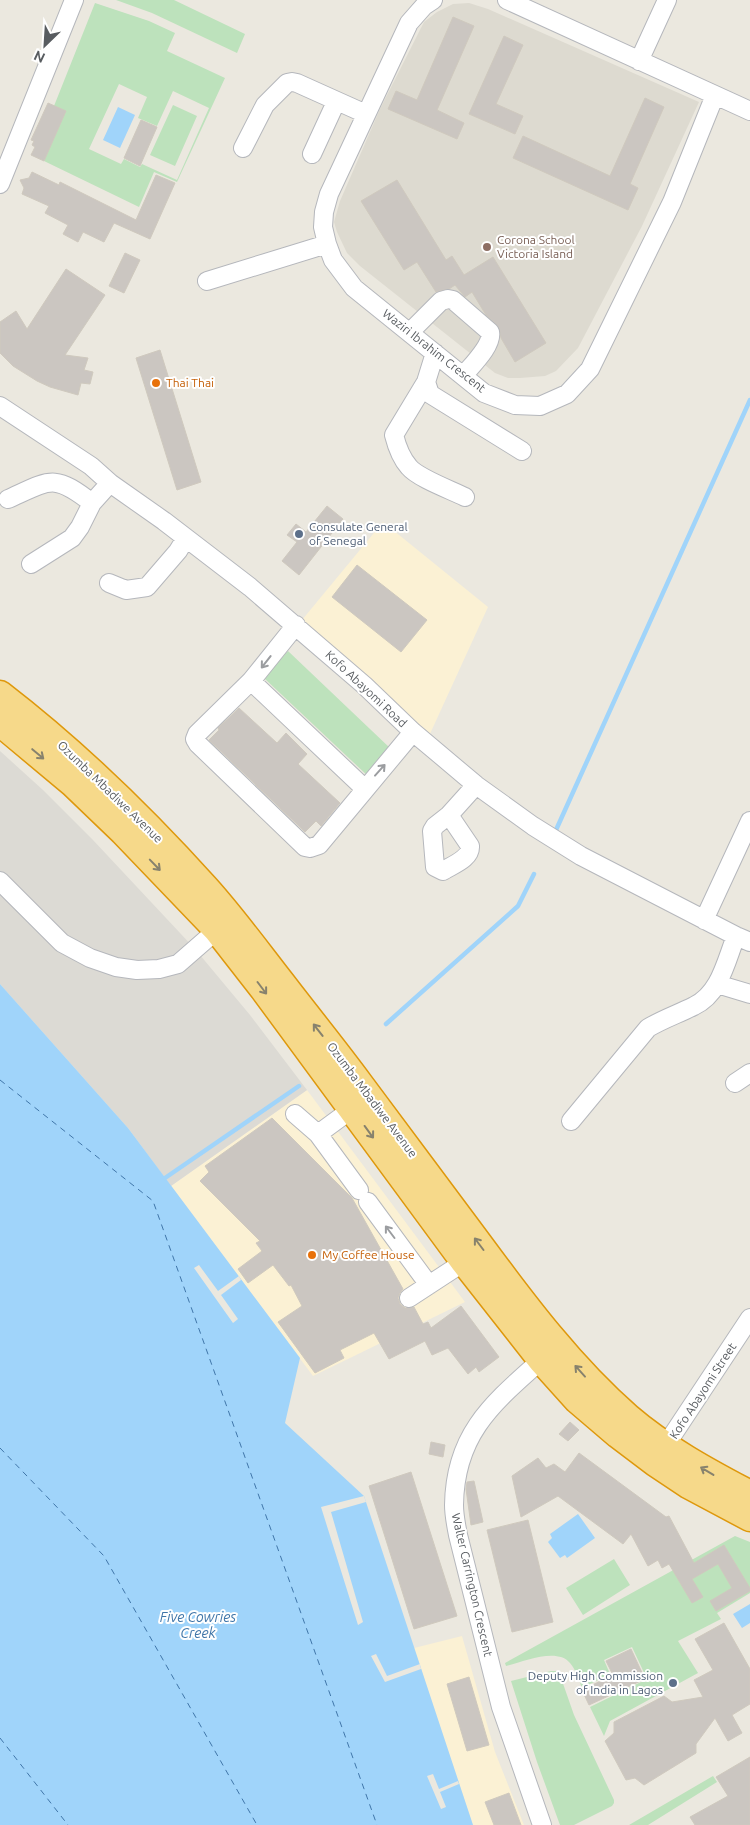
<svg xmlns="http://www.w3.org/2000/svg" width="750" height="1825" viewBox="0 0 750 1825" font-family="Ubuntu,sans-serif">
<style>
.commercial{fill:#fbf1d4}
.industrial{fill:#dcdad4}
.education{fill:#dddad0}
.green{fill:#bde2bc;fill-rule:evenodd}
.water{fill:#a0d4fa}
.pier{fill:#ebe8df}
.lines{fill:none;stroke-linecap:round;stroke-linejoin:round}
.stream{stroke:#a0d4fa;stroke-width:4.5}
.ferry{stroke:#4076a9;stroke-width:1;stroke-dasharray:6 5;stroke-linecap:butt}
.building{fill:#cbc6c1;stroke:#cfc9be}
.minor-casing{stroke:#b5b7bc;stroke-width:20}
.highway-casing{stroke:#de980c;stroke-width:29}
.minor{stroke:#fff;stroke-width:18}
.highway{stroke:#f6d98a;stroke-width:26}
.oneway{stroke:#9b9da0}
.oneway2{stroke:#87826d}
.education-dot{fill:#8d6e63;stroke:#fff;stroke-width:2}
.food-dot{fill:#e8710a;stroke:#fff;stroke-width:2}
.service-dot{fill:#5c6f8a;stroke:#fff;stroke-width:2}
.labels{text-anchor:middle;stroke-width:4;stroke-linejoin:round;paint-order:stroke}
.education-label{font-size:12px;fill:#785e54;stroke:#fff;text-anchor:start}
.street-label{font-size:12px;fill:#585c60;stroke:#fff}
.food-label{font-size:12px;fill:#c56008;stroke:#fff;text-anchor:start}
.service-label{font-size:12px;fill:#4e5e75;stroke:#fff;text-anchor:start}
.water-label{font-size:14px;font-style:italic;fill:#4076a9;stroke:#fff}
</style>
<rect width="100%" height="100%" fill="#ebe8df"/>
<path class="commercial" d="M383,522L488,607L429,736L372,680L302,620Z
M307,1090L465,1302L313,1376L171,1186Z
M462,1636L495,1752L524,1825H473L458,1781L414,1648Z"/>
<path class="industrial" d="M0,751L43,790L93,840L195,949L250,1015L307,1090L171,1186L128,1128L0,984Z"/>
<path class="education" d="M469,3L488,9L699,102L642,226L578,348L556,371L545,376L520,378H508L495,373L360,266L347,253L337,232L334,222L340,201L380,109L424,22L437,12L453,4Z"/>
<path class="green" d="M116,0H174L245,34L237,53L152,13Z
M95,3L149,21L175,33L167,51L225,78L177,182L154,172L139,207L44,161L49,148L54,106ZM119,84L147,97L138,118L157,126L173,91L209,108L177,180L142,164L140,167L124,159L121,164L89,149Z
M173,105L197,116L175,166L150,155Z
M288,651L391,749L370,778L264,678Z
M735,1536L750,1542V1593L717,1613L721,1619L678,1641L698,1673L610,1721L604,1736L590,1707L647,1679L632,1647L604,1660L610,1674L582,1688C579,1680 576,1670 570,1663C557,1647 523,1662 506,1666L505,1663Z
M614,1559L630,1585L583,1615L566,1588Z
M551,1671H556L560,1675L574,1715L614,1800V1803L612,1806L574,1825H560L537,1762L511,1681Z
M713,1776L717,1782L648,1825H629Z"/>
<path class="water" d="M118,107L135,115L120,148L103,140Z
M0,984L128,1128L300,1358L285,1423L364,1496L473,1825H0Z
M578,1514L595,1538L567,1558L565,1555L560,1558L548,1542L552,1538L550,1534Z
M750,1604V1623L742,1628L733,1614Z"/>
<path class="pier" d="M199,1265L218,1291L239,1276L241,1280L221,1295L238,1319L233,1323L194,1268Z
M364,1496L366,1502L331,1512L363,1622L358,1625L321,1507Z
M376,1654L387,1676L420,1664L421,1669L385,1682L371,1656Z
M433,1774L439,1789L458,1781L459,1784L440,1792L446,1807L441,1809L427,1776Z"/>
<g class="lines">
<path class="stream" d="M556,830L750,400
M386,1024L518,906L534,874
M165,1178L299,1086"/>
<path class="ferry" d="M0,1080L153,1201L377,1825
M0,1448L104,1556L257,1825
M0,1738L68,1825"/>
</g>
<path class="building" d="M453,17L474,26L437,110L464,123L457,139L388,109L396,91L417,100Z
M504,36L523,45L496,104L523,116L515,134L469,114Z
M645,98L664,107L630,184L638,188L628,210L513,158L523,136L610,176Z
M48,103L66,111L44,161L31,155L35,147L32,145L34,141L31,140Z
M141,120L157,127L140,166L124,158Z
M32,172L59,185L60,182L136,220L156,175L175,183L150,239L114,223L104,242L83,232L78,242L63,234L68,225L45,213L49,206L22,194L24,188L20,180L29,178Z
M397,180L446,260L452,256L464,275L493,257L546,343L515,362L501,338L499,327L486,315L472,292L465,297L455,285L449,289L436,292L417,262L404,270L361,201Z
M125,253L140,260L124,293L109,286Z
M66,269L105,295L65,355L88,358L84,370L93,372L90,384L81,383L78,395L50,387L37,381L13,366L0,353V322L16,311L27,329Z
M160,350L201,482L177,490L136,358Z
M327,506L343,519L299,575L282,561L297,542L287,535L296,524L306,532Z
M357,565L427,620L401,652L332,597Z
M239,708L277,743L286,733L307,754L298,764L340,803L321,826L316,821L305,832L209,740L219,730L218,728Z
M272,1118L352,1198L403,1289L400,1293L398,1298L400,1304L405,1308L414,1307L423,1324L428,1322L431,1328L461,1306L499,1357L479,1372L476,1367L468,1374L448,1348L432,1355L425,1341L389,1359L374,1333L340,1350L344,1358L315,1373L278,1322L302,1306L291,1285L289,1286L273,1265L248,1283L238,1269L262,1251L256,1243L260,1241L200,1181L209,1172L205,1166Z
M570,1422L579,1430L568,1441L559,1434Z
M431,1442L445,1445L443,1457L429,1454Z
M579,1453L666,1517L669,1516L694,1563L724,1545L750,1588V1591L716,1611L710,1601L732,1588L718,1564L692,1579L703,1597L692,1603L669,1564L662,1568L658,1560L648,1566L631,1534L623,1544L558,1496L521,1517L512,1476L538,1458L546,1468L554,1464L565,1472Z
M411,1472L457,1616L414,1629L369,1486Z
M474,1481L483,1522L471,1525L466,1489L467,1482Z
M528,1520L553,1622L512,1632L487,1530Z
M724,1623L750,1669V1704L732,1715L742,1733L728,1741L715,1718L696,1744V1753L644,1785L635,1778L626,1780L605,1741L614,1733V1722L664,1696L672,1702L703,1697L694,1680L713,1670L695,1639Z
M631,1649L645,1679L589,1705L582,1690L613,1675L606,1661Z
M469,1677L489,1745L467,1751L447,1684Z
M750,1757V1825H695L690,1817L728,1796L716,1777Z
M509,1793L521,1825H494L485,1802Z"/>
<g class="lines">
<g class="minor-casing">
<path id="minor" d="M433,0L424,6L409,23L329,194L324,212L323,227L327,244L333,260L354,288L484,393L515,405L540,406L567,394L590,369L672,202L715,95
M507,0L750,111
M639,61L667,0
M243,148L265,105L287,83L292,82L297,83L366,114
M312,154L336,102
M0,184L74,0
M207,281L327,244
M410,332L441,301L448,299L453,300L490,332C493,345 472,365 463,376
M435,353L426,382L430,394L522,451
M426,382L394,435C397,447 401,458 409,467C418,478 451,490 465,497
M0,406L91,466L110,483L164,521L250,587L364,685L413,732L476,785L533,826L581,856L736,936L750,942
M8,499C50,480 54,473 92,503
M31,564L72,538L80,527L92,503L110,483
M109,583L126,590L147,587L178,551L186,538
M296,625L251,681L197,734L195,739L198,744L305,847L310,848L319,845L413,732
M251,681L364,788
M449,815L470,846C471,859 452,865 443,871L435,867L432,831L435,826L449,815L476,785
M0,881L62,943L90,958L116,967L137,970L159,969L178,964L217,930
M704,920L750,821
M717,984L750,994
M735,1083L750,1073
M295,1114L318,1134L359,1190
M571,1121L648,1028C663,1019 678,1014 694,1006C720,994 726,961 736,936
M318,1134L352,1109
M368,1202L429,1285
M409,1298L464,1262
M660,1454L750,1318
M542,1825L501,1707L458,1535C456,1525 454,1515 454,1505C455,1430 497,1400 548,1354"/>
</g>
<g class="highway-casing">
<path id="highway" d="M0,694C74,751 143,818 206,888C233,918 257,951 282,983C308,1017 335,1050 360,1084C400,1138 440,1191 480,1245C525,1306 571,1367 628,1417C664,1448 708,1472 750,1494
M0,723L72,783L123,832L217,930L263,989L464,1262L541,1360L577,1400L618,1435L655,1463L688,1485L750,1518"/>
</g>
<use href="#minor" class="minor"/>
<use href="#highway" class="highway"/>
</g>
<defs><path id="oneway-shaft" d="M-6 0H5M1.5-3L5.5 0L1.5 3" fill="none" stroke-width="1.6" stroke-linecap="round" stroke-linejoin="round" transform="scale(1.25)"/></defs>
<g class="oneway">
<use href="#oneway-shaft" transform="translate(266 662) rotate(128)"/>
<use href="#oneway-shaft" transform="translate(380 770) rotate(-48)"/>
<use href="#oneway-shaft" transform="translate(390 1232) rotate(-127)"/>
</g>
<g class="oneway2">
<use href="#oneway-shaft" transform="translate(38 754) rotate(40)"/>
<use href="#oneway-shaft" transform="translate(155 865) rotate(46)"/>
<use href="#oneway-shaft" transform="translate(262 988) rotate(53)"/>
<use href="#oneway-shaft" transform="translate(318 1030) rotate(-128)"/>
<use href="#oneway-shaft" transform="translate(369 1132) rotate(54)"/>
<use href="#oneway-shaft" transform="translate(479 1244) rotate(-127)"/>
<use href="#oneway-shaft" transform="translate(580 1371) rotate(-132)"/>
<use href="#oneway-shaft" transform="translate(707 1471) rotate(-149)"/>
</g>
<circle class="education-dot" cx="487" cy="247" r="5"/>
<g class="food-dot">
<circle cx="156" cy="383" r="5"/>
<circle cx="312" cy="1255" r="5"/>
</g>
<g class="service-dot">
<circle cx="299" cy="534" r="5"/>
<circle cx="673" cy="1683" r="5"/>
</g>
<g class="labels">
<g class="education-label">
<text x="497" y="244">Corona School<tspan x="497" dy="14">Victoria Island</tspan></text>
</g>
<g class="street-label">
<text transform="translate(434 351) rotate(38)" y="4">Waziri Ibrahim Crescent</text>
<text transform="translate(366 689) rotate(43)" y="4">Kofo Abayomi Road</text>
<text transform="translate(110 792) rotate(44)" y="4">Ozumba Mbadiwe Avenue</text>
<text transform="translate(372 1100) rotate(53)" y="4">Ozumba Mbadiwe Avenue</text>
<text transform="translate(703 1391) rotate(-57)" y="4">Kofo Abayomi Street</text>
<text transform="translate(472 1585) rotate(77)" y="4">Walter Carrington Crescent</text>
</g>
<g class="food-label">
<text x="166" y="387">Thai Thai</text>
<text x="322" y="1259">My Coffee House</text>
</g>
<g class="service-label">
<text x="309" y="531">Consulate General<tspan x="309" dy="14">of Senegal</tspan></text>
<text x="663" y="1680" text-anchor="end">Deputy High Commission<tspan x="663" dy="14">of India in Lagos</tspan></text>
</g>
<g class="water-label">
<text x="198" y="1622">Five Cowries<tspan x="198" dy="16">Creek</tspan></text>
</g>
</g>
<g transform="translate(45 45) rotate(205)" stroke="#ffffff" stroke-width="4" paint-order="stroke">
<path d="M0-4L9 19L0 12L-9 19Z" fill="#585c60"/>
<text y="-8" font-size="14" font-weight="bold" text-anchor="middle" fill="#585c60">N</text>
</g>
</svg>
